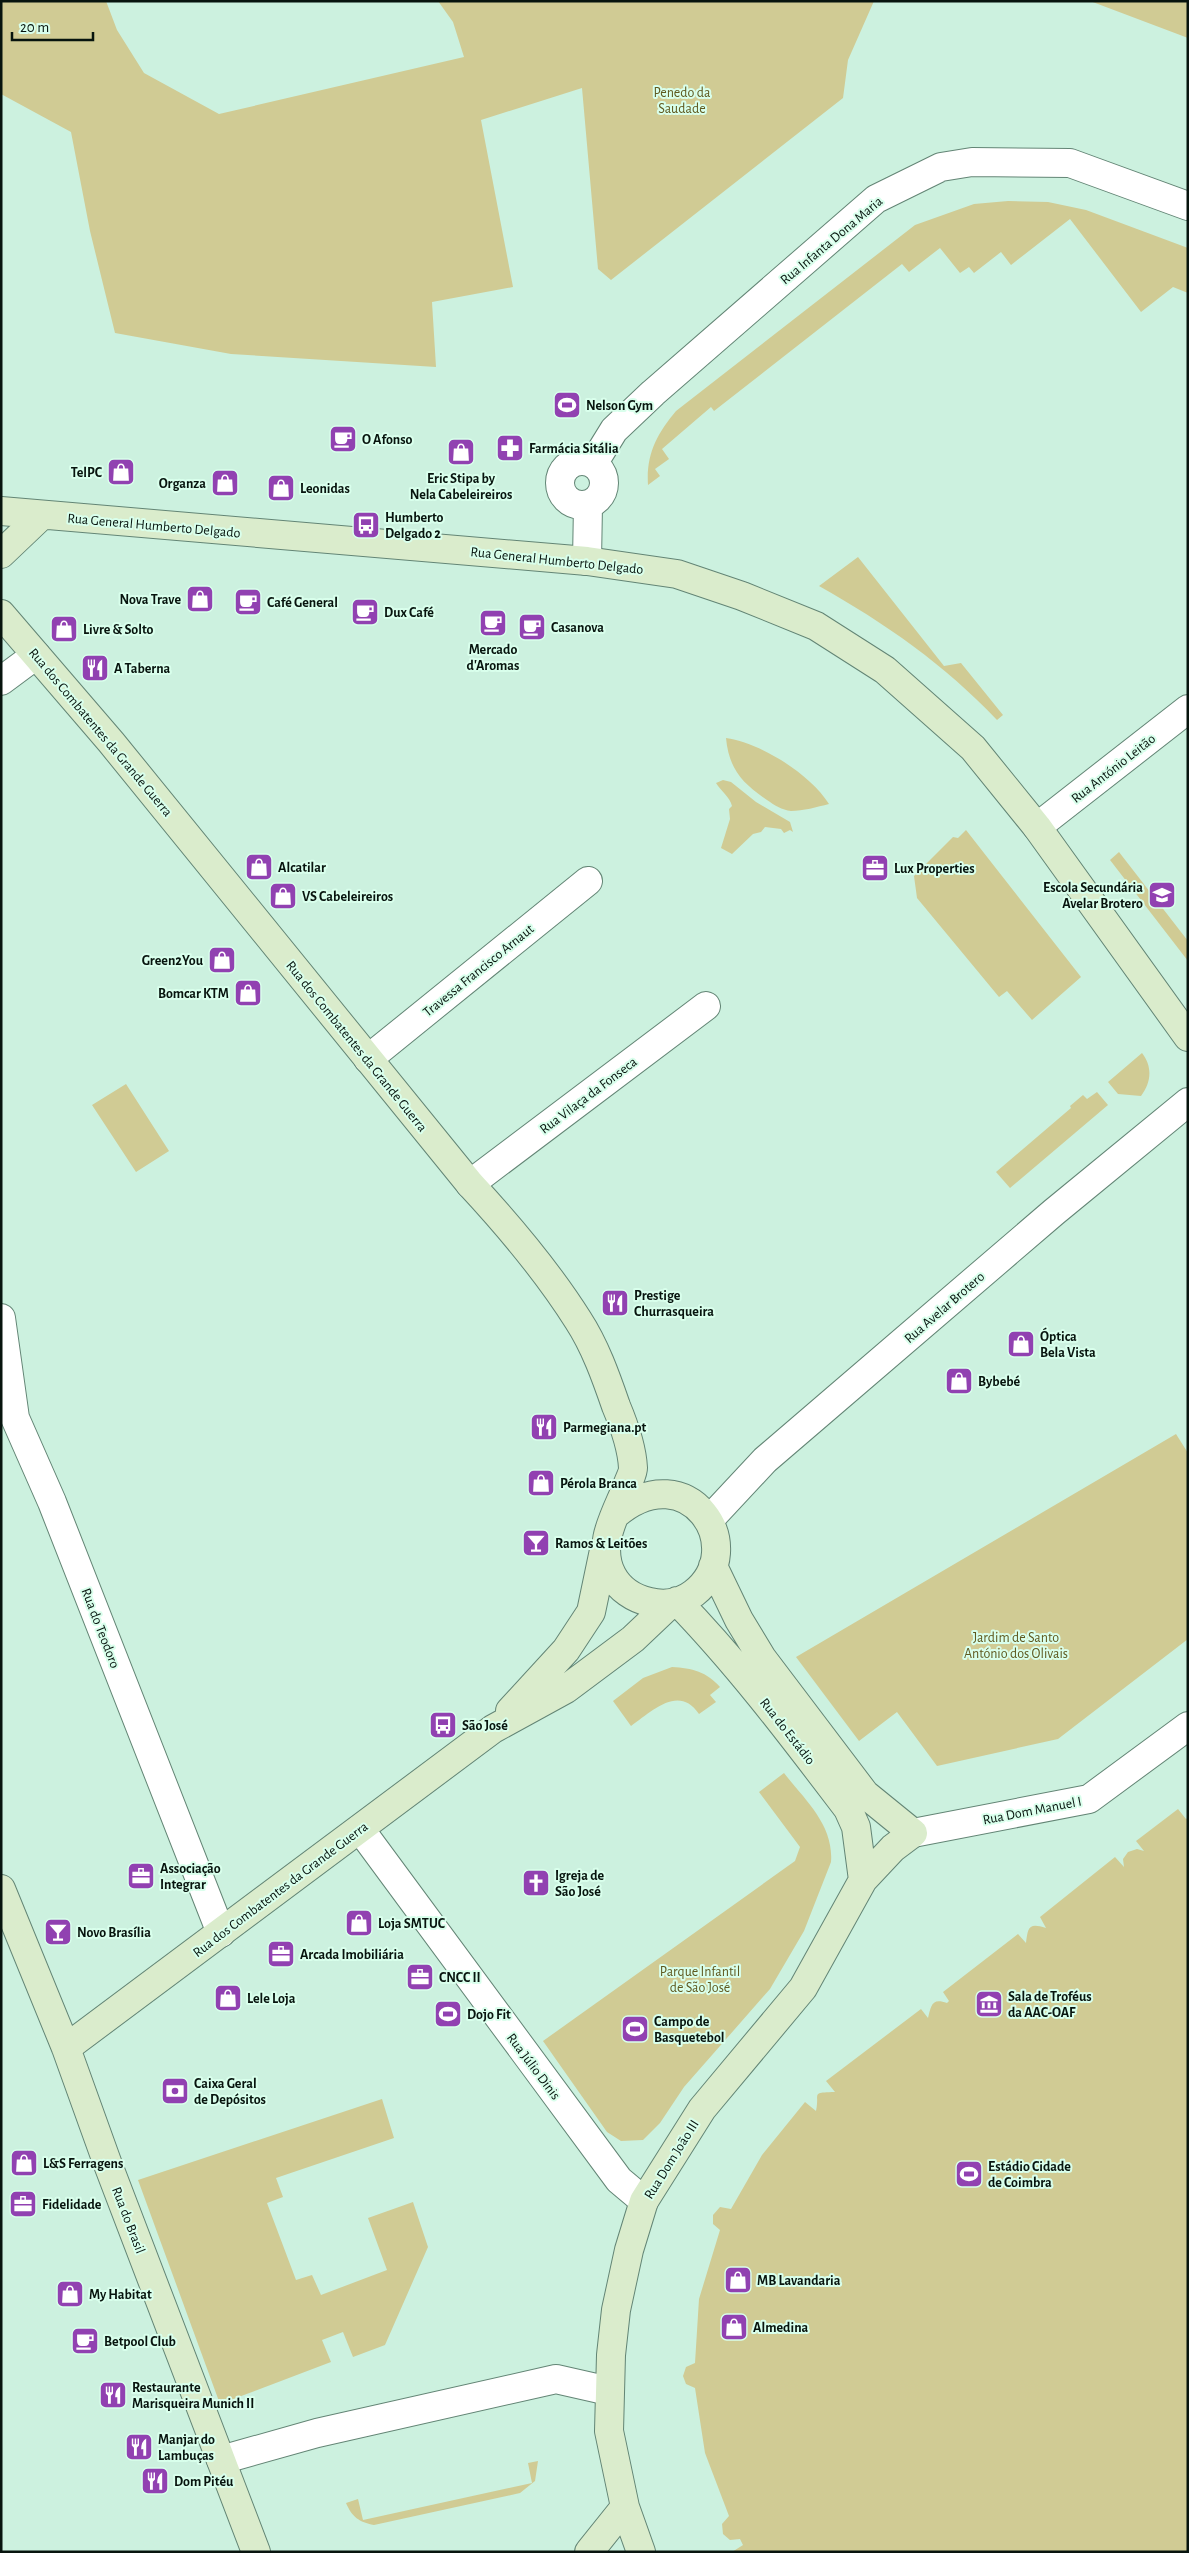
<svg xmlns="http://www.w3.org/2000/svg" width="1189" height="2553" viewBox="0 0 1189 2553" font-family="'Alegreya Sans',sans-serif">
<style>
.green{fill:#d0cb94}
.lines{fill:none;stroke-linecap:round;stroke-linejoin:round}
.street-casing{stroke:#638575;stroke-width:30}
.secondary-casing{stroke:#638575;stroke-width:30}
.street{stroke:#fff;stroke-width:28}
.secondary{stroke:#daeccc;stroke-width:28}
.labels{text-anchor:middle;stroke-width:4;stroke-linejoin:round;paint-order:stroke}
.park-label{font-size:14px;fill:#5f591f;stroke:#d9ffec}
.street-label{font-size:14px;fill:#07140e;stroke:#d9ffec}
.poi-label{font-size:14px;font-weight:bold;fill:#07140e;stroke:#d9ffec;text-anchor:start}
</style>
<rect width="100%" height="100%" fill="#ccf1df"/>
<path class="green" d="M1,1H106L117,30L144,73L219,114L464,57L453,22L438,1H874L848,60L843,98L611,280L598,269L582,88L481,120L513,287L432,302L436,367L231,354L115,333L90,231L71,132L1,94Z
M1090,1H1188V38Z
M1008,201L1048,202L1086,210L1188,248V293L1173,287L1141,312L1070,219L1011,265L1001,252L974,273L969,267L960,273L940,248L909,272L902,264L714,411L711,407L662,449L669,459L655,469L660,476L648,485C646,454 657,434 676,411L915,225L974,204Z
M858,557L944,666L961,663L1003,715L997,720C945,665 885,623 819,586Z
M726,738C761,743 810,774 829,804C817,807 803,811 791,811C782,810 774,805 767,800C742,783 729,769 726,738Z
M723,780L731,782L756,802L790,822L793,832L790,830L784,833L781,829L765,827L761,832L753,834L732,854L721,848L730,819L729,809L732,806C730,797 721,791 716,783Z
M966,830L1081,977L1032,1020L1007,991L999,997L917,898L914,876L953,837L958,838Z
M1119,852L1188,941V961L1110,860Z
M1142,1053C1153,1067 1151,1083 1141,1096L1118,1094L1108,1082Z
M126,1084L169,1151L136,1172L92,1105Z
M1097,1092L1108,1105L1010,1188L996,1172L1071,1108L1070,1106L1083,1095L1087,1099Z
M1176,1434L1188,1453V1639L1058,1739L937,1766L897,1712L859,1741L796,1657Z
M672,1667C692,1668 707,1672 720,1687L710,1695L716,1702L699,1714C679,1684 652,1711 631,1726L613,1701L643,1678Z
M784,1773C805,1800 834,1825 831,1862L804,1931L770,1989L684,2087L660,2123L643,2140L621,2141L607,2132L543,2041L795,1861L800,1847L759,1792Z
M1178,1809L1186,1819L1188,1818V2552H732L743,2545L740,2539L730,2540L723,2534L722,2524L729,2516L705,2453L695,2388L686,2384L683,2376L686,2367L695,2363L699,2299L720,2230L713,2224V2215L720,2207L731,2209L762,2155L805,2102L816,2111C820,2092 810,2093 835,2092L826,2081L921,2009L928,2018C931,2007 931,1997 947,2003L949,2001L943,1992L1018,1934L1026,1943C1028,1928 1028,1922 1046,1928L1040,1917L1115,1857L1124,1867L1123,1859L1128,1852L1137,1849L1144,1851L1136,1841Z
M382,2099L394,2138L276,2178L283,2197L267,2203L296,2280L312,2275L321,2295L387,2270L368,2218L413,2202L428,2247L385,2345L353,2357L343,2332L322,2340L331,2362L220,2404L138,2180Z
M538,2461L535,2481L520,2493L374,2525C359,2522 352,2517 346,2503L358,2499L363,2520L532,2483L528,2463Z"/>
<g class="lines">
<g class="street-casing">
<path id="street" d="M560 483a22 22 0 1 1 44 0a22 22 0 1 1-44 0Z
M593,464L614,430L653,393L876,199L941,167L972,162L1070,163L1188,206
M587,561L588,505
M1,681L36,655
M1037,827L1188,709
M368,1059L588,881
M470,1184L706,1006
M1,1318L15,1418L52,1502L221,1933
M709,1520L765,1460L1054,1212L1188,1102
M360,1829L619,2180L644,2201
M913,1833L1089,1799L1188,1726
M221,2460L317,2433L556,2379L609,2391"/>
</g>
<g class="secondary-casing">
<path id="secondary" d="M1,511L587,561L677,574L742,596L816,626L885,670L973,748L1037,827L1188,1037
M1,554L42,515
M1,614L111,742L470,1184C509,1226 547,1271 578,1320C595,1346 606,1377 616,1406C624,1425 632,1447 633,1468C633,1473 629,1480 627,1486C616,1514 596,1544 612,1575C627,1603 669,1613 694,1593C751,1548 688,1453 616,1514
M677,1601C740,1666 794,1738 848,1809L856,1827L863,1880
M510,1711L566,1650L591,1612L604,1550
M1,1889L66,2048L107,2162L256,2552
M66,2048L493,1729L566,1689L633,1639L671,1603
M589,2552L625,2507
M641,2552L625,2507L609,2431L611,2355L616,2310L629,2250L644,2201L702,2109L803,1988L863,1880L893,1848L913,1833L865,1794L762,1658L739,1620L713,1566"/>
</g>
<use href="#street" class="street"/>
<use href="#secondary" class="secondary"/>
</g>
<defs>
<g id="stadium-square" transform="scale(1.4375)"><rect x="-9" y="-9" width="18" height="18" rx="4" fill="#9141b1" stroke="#d9ffec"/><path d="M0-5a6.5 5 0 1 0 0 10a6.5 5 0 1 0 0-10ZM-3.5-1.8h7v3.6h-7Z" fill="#fff"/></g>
<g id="cafe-square" transform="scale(1.4375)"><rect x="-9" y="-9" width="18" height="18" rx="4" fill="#9141b1" stroke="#d9ffec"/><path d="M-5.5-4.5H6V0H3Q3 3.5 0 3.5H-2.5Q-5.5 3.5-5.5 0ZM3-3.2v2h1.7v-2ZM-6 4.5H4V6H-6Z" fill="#fff"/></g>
<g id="pharmacy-square" transform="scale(1.4375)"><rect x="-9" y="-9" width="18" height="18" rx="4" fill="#9141b1" stroke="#d9ffec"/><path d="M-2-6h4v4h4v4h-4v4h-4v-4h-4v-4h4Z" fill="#fff"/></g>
<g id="shop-square" transform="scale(1.4375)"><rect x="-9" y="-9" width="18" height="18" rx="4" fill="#9141b1" stroke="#d9ffec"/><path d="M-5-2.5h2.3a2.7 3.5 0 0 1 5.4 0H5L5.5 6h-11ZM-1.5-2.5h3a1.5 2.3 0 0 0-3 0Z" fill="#fff"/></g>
<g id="bus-square" transform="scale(1.4375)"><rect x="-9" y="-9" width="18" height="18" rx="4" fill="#9141b1" stroke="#d9ffec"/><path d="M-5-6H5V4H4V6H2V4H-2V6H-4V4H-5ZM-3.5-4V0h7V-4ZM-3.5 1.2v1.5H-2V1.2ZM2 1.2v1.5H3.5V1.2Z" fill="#fff"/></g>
<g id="restaurant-square" transform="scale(1.4375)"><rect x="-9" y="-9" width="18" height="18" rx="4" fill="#9141b1" stroke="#d9ffec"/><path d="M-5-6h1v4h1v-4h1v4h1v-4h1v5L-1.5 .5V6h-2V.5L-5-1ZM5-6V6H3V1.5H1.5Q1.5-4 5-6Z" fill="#fff"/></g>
<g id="office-square" transform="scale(1.4375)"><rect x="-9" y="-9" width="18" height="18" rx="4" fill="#9141b1" stroke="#d9ffec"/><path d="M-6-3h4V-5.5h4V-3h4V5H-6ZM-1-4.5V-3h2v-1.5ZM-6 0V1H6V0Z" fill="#fff"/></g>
<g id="school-square" transform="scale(1.4375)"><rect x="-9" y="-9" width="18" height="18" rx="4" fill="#9141b1" stroke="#d9ffec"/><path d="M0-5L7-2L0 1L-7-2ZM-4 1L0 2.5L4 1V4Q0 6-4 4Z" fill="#fff"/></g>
<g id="bar-square" transform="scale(1.4375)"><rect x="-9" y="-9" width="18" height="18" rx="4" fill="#9141b1" stroke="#d9ffec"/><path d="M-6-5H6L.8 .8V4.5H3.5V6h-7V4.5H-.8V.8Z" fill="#fff"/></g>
<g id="church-square" transform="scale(1.4375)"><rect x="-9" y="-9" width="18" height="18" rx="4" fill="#9141b1" stroke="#d9ffec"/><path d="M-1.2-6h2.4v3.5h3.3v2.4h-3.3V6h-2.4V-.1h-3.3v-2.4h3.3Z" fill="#fff"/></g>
<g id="museum-square" transform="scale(1.4375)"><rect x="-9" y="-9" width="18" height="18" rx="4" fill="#9141b1" stroke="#d9ffec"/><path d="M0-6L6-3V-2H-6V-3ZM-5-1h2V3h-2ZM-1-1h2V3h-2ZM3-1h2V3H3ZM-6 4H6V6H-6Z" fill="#fff"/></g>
<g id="bank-square" transform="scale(1.4375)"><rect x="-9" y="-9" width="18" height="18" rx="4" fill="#9141b1" stroke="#d9ffec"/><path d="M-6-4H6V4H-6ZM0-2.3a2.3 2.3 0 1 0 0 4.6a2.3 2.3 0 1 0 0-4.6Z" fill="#fff"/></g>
</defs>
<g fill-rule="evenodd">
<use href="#stadium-square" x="567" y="405"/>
<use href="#cafe-square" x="343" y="439"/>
<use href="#pharmacy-square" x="510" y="448"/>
<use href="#shop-square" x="461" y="452"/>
<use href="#shop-square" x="121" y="472"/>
<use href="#shop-square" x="225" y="483"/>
<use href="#shop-square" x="281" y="488"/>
<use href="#bus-square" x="366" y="525"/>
<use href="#shop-square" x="200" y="599"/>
<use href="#cafe-square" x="248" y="602"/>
<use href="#cafe-square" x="365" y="612"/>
<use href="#cafe-square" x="493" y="623"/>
<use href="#cafe-square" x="532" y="627"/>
<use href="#shop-square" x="64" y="629"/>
<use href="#restaurant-square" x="95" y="668"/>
<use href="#shop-square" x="259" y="867"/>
<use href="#office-square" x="875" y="868"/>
<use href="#school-square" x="1162" y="895"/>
<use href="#shop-square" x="283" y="896"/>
<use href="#shop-square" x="222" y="960"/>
<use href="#shop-square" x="248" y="993"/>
<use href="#restaurant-square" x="615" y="1303"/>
<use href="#shop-square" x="1021" y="1344"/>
<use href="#shop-square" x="959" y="1381"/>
<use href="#restaurant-square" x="544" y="1427"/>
<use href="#shop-square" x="541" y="1483"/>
<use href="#bar-square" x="536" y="1543"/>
<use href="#bus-square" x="443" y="1725"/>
<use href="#office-square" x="141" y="1876"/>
<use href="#church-square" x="536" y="1883"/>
<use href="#shop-square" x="359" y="1923"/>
<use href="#bar-square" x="58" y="1932"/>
<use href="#office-square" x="281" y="1954"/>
<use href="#office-square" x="420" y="1977"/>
<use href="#shop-square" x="228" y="1998"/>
<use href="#museum-square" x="989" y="2004"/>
<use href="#stadium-square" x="448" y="2014"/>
<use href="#stadium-square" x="635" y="2029"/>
<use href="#bank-square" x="175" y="2091"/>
<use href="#shop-square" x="24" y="2163"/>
<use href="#stadium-square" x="969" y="2174"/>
<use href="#office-square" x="23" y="2204"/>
<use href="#shop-square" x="738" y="2280"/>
<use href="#shop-square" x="70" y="2294"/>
<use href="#shop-square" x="734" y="2327"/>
<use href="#cafe-square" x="85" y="2341"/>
<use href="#restaurant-square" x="113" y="2395"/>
<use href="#restaurant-square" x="139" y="2447"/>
<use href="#restaurant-square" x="155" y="2481"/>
</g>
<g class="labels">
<g class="park-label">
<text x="682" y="97">Penedo da<tspan x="682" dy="16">Saudade</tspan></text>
<text x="1016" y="1642">Jardim de Santo<tspan x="1016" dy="16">António dos Olivais</tspan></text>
<text x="700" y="1976">Parque Infantil<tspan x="700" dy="16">de São José</tspan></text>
</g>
<g class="street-label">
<text transform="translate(831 240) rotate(-40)" y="5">Rua Infanta Dona Maria</text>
<text transform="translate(154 525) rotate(5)" y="5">Rua General Humberto Delgado</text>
<text transform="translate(557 560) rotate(6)" y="5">Rua General Humberto Delgado</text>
<text transform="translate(101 732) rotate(50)" y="5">Rua dos Combatentes da Grande Guerra</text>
<text transform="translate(1113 768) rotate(-38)" y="5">Rua António Leitão</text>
<text transform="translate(478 970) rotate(-39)" y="5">Travessa Francisco Arnaut</text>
<text transform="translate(357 1046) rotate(51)" y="5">Rua dos Combatentes da Grande Guerra</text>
<text transform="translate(588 1095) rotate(-37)" y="5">Rua Vilaça da Fonseca</text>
<text transform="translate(944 1307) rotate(-41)" y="5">Rua Avelar Brotero</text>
<text transform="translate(101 1628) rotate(69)" y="5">Rua do Teodoro</text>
<text transform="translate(788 1731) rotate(52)" y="5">Rua do Estádio</text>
<text transform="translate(1032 1810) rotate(-11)" y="5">Rua Dom Manuel I</text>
<text transform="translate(280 1889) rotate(-37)" y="5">Rua dos Combatentes da Grande Guerra</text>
<text transform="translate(534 2066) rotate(53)" y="5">Rua Júlio Dinis</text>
<text transform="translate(671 2159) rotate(-58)" y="5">Rua Dom João III</text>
<text transform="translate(129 2220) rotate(69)" y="5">Rua do Brasil</text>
</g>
<g class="poi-label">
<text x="586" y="410">Nelson Gym</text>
<text x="362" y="444">O Afonso</text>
<text x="529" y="453">Farmácia Sitália</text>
<text x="102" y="477" text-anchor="end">TelPC</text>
<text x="461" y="483" text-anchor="middle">Eric Stipa by<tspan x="461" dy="16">Nela Cabeleireiros</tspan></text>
<text x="206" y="488" text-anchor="end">Organza</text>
<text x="300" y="493">Leonidas</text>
<text x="385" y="522">Humberto<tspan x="385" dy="16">Delgado 2</tspan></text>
<text x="181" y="604" text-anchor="end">Nova Trave</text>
<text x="267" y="607">Café General</text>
<text x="384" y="617">Dux Café</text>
<text x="551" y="632">Casanova</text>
<text x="83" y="634">Livre &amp; Solto</text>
<text x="493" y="654" text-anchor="middle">Mercado<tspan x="493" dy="16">d'Aromas</tspan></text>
<text x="114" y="673">A Taberna</text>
<text x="278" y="872">Alcatilar</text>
<text x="894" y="873">Lux Properties</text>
<text x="1143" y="892" text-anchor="end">Escola Secundária<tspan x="1143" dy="16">Avelar Brotero</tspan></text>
<text x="302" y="901">VS Cabeleireiros</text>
<text x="203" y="965" text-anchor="end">Green2You</text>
<text x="229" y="998" text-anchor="end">Bomcar KTM</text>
<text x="634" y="1300">Prestige<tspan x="634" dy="16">Churrasqueira</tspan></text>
<text x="1040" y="1341">Óptica<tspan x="1040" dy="16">Bela Vista</tspan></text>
<text x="978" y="1386">Bybebé</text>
<text x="563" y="1432">Parmegiana.pt</text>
<text x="560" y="1488">Pérola Branca</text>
<text x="555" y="1548">Ramos &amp; Leitões</text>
<text x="462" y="1730">São José</text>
<text x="160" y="1873">Associação<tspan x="160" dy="16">Integrar</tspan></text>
<text x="555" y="1880">Igreja de<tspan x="555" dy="16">São José</tspan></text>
<text x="378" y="1928">Loja SMTUC</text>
<text x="77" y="1937">Novo Brasília</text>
<text x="300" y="1959">Arcada Imobiliária</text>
<text x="439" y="1982">CNCC II</text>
<text x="1008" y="2001">Sala de Troféus<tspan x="1008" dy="16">da AAC-OAF</tspan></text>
<text x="247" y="2003">Lele Loja</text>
<text x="467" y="2019">Dojo Fit</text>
<text x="654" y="2026">Campo de<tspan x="654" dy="16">Basquetebol</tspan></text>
<text x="194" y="2088">Caixa Geral<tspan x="194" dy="16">de Depósitos</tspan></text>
<text x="43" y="2168">L&amp;S Ferragens</text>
<text x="988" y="2171">Estádio Cidade<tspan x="988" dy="16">de Coimbra</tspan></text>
<text x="42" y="2209">Fidelidade</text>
<text x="757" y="2285">MB Lavandaria</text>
<text x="89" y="2299">My Habitat</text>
<text x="753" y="2332">Almedina</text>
<text x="104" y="2346">Betpool Club</text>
<text x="132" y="2392">Restaurante<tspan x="132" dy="16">Marisqueira Munich II</tspan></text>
<text x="158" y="2444">Manjar do<tspan x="158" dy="16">Lambuças</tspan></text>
<text x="174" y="2486">Dom Pitéu</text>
</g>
</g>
<rect width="1189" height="2553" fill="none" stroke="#07140e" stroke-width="5"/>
<path d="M12 32v8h81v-8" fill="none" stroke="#07140e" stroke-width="2.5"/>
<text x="20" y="32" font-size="15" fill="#07140e" stroke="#d9ffec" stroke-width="4" paint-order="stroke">20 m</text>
</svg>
